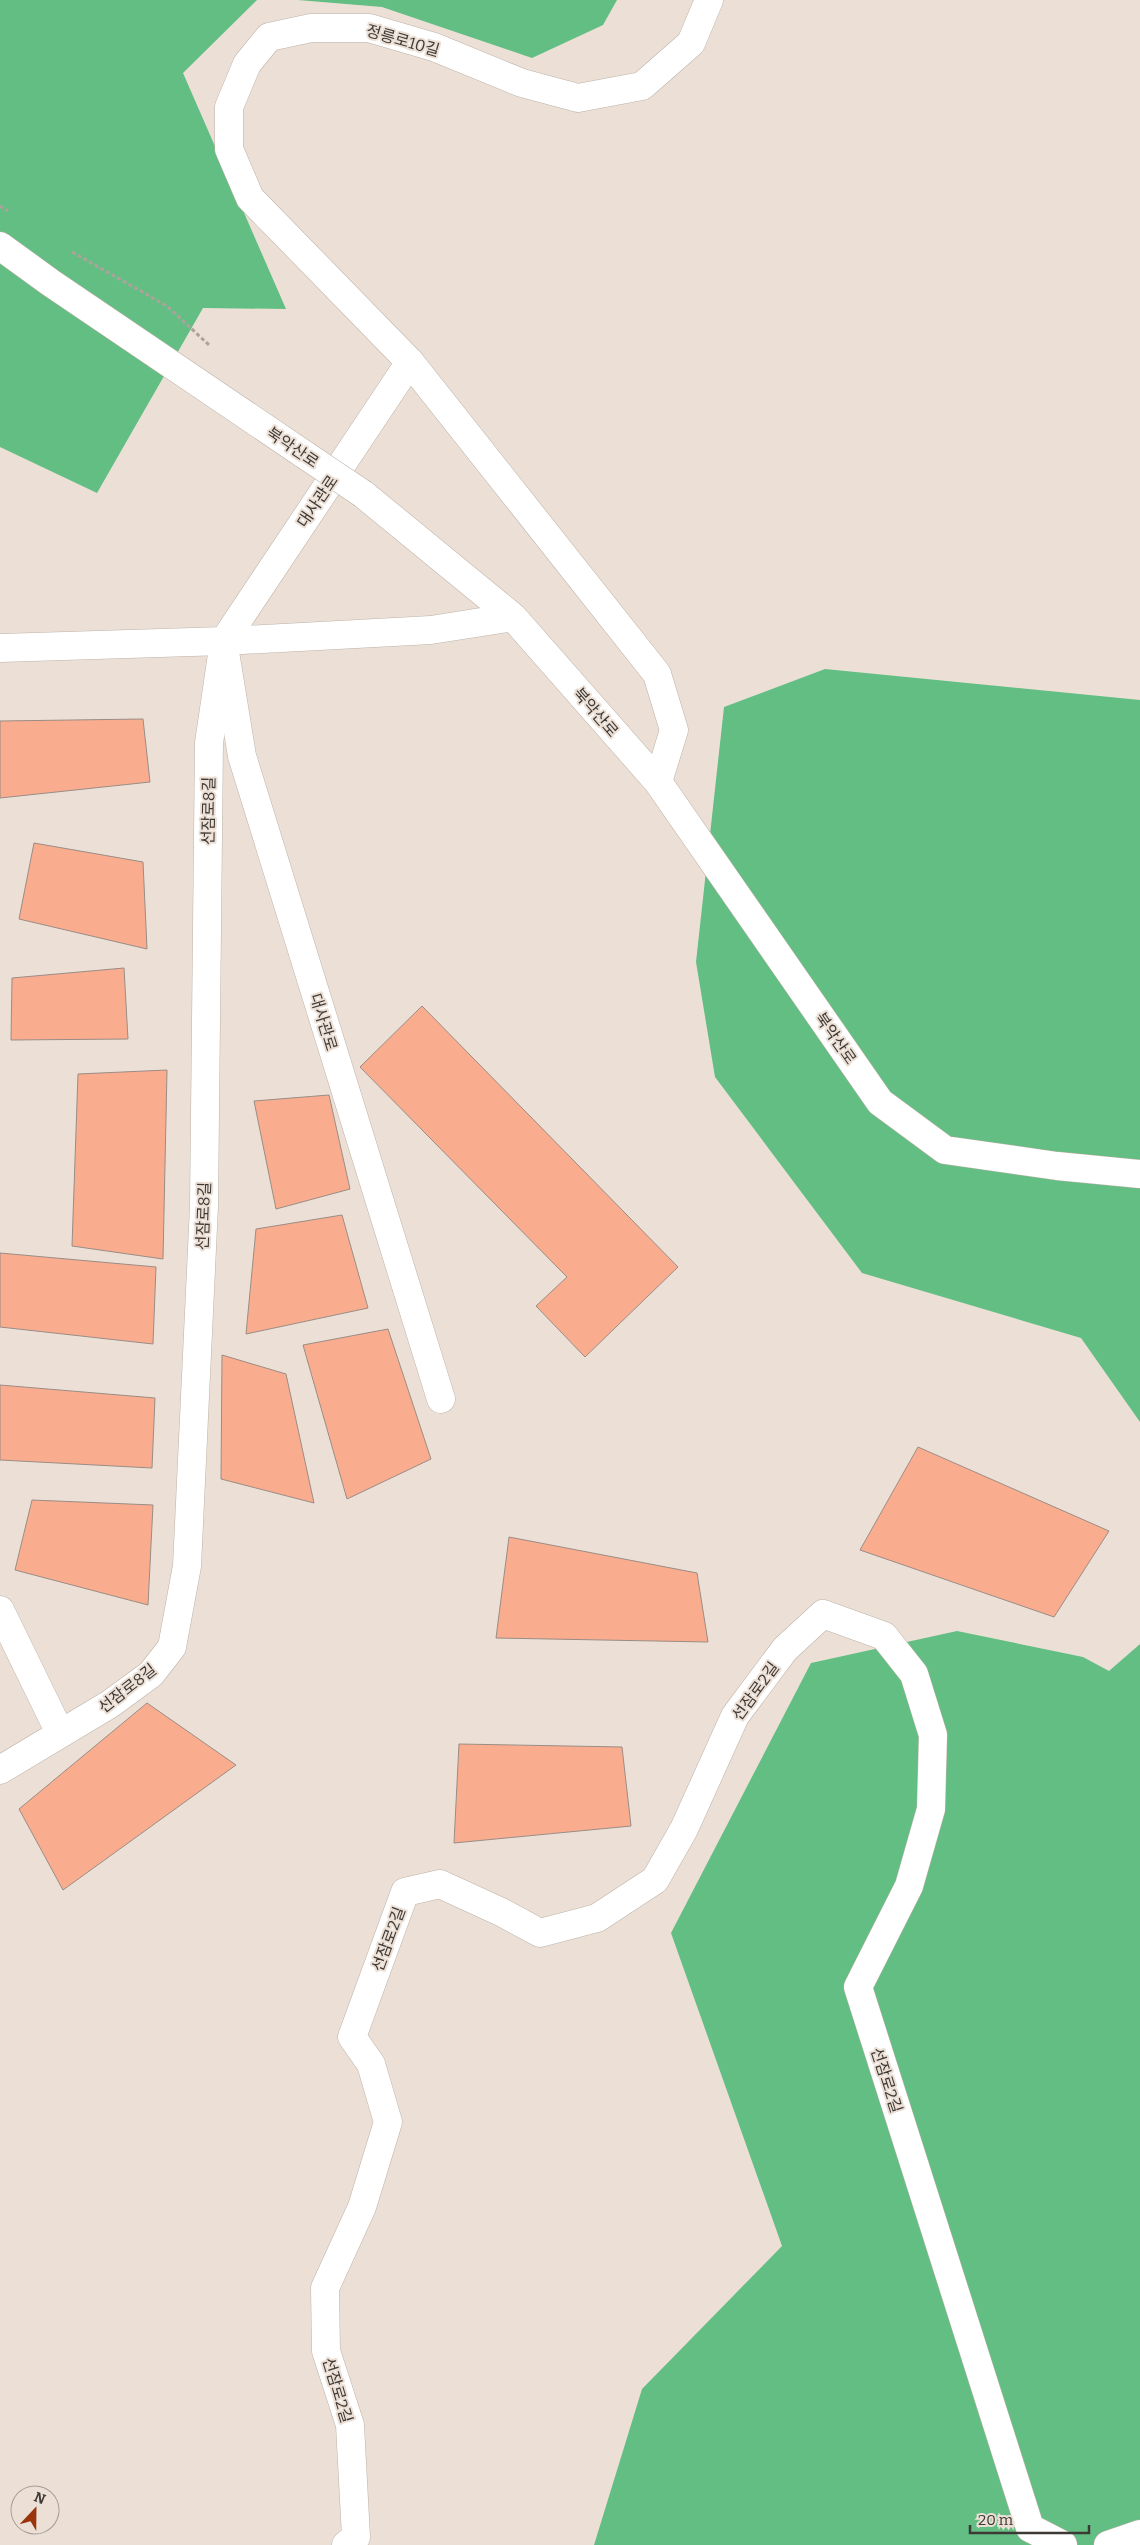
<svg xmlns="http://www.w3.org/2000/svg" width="1140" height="2545" viewBox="0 0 1140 2545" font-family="Bitter,'Noto Sans KR',serif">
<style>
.forest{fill:#63be83}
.building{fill:#f9ad8e;stroke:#9a8c86}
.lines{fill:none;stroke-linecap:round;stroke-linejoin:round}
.minor-casing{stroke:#bdb2a8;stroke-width:29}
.tertiary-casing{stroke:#bdb2a8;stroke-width:29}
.secondary-casing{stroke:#bdb2a8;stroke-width:29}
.path{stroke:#aca39b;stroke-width:3;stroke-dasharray:4 2.5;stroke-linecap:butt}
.minor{stroke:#fff;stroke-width:28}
.tertiary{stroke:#fff;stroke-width:28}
.secondary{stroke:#fff;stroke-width:28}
.tertiary-bridge-casing{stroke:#bdb2a8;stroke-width:29;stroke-linecap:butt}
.tertiary-bridge{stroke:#fff;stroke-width:28}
.labels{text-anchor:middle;stroke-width:4;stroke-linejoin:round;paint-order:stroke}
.street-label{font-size:16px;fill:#3e3935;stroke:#ece0d6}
</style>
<rect width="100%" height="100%" fill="#ece0d6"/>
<path class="forest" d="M0,0H257L183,73L286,309L203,308L97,493L0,447Z
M298,0H617L603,25L532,58L382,7Z
M825,669L1140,700V1422L1081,1338L862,1273L715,1077L696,962L724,707Z
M957,1631L1083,1657L1109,1671L1140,1644V2545H594L642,2389L782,2246L671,1933L811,1663Z"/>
<path class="building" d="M143,719L150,782L0,798V721Z
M34,843L143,862L147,949L19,919Z
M124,968L128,1039L11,1040L12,978Z
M422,1006L678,1267L585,1357L536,1306L567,1277L360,1067Z
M167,1070L163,1259L72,1246L78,1074Z
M329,1095L350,1189L276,1209L254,1101Z
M342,1215L368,1308L246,1334L256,1229Z
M0,1253L156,1267L153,1344L0,1327Z
M388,1329L431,1459L347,1499L303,1345Z
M222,1355L286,1374L314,1503L221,1479Z
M0,1385L155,1398L152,1468L0,1460Z
M918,1447L1109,1531L1054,1617L860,1550Z
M32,1500L153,1505L148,1605L15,1570Z
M509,1537L697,1573L708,1642L496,1638Z
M147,1703L236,1765L63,1890L19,1809Z
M459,1744L622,1747L631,1826L454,1843Z"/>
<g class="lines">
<g class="minor-casing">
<path id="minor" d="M225,652L242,756L441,1399
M0,1610L60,1733
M346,2545L356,2537L350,2425L326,2351L325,2288L362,2207L388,2122L371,2064L352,2037L405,1892L440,1884L501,1912L540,1933L597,1918L655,1880L684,1829L735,1716L785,1649L823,1614L884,1636L914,1674L933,1735L931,1809L909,1886L858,1987L1030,2528L1063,2545
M1108,2545L1140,2534"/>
</g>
<g class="tertiary-casing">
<path id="tertiary" d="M0,246L51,283L305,455
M410,362L657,674L674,730L658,782
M363,494L513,617L658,782L880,1102L945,1150L1057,1166L1140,1174
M0,1770L110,1704L151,1674L172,1647L187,1566L204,1206L209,743L224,641L431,630L513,617"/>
</g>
<g class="secondary-casing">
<path id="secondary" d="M0,648L224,641L410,362L250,198L229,149V107L247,64L269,37L311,28H369L434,47L522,83L578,98L642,86L691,43L709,0"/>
</g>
<path class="path" d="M0,206L8,211
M72,252L167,306L209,345"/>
<use href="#minor" class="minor"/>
<use href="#tertiary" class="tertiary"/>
<use href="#secondary" class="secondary"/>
<g class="tertiary-bridge-casing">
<path id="tertiary-bridge" d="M305,455L363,494"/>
</g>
<use href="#tertiary-bridge" class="tertiary-bridge"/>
</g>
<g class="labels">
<g class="street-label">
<text transform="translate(403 40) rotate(16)" y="6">정릉로10길</text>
<text transform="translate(293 447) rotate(34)" y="6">북악산로</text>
<text transform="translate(317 501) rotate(-56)" y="6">대사관로</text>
<text transform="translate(596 712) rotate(49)" y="6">북악산로</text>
<text transform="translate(208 811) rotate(-89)" y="6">선잠로8길</text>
<text transform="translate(324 1022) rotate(73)" y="6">대사관로</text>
<text transform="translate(836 1038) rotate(55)" y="6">북악산로</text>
<text transform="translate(203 1216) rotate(-88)" y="6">선잠로8길</text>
<text transform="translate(127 1688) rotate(-38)" y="6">선잠로8길</text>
<text transform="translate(755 1691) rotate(-54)" y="6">선잠로2길</text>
<text transform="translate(388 1939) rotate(-70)" y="6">선잠로2길</text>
<text transform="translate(887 2080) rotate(72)" y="6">선잠로2길</text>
<text transform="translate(338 2390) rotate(73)" y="6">선잠로2길</text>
</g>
</g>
<g transform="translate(35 2510) rotate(22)"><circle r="24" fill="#ece0d6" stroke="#a69d96"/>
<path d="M0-4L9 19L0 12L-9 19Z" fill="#9a340d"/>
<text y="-8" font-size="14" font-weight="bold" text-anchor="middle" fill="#3e3935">N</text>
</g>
<path d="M970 2525v8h119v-8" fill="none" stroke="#3e3935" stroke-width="2.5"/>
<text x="978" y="2525" font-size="15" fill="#3e3935" stroke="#ece0d6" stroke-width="4" paint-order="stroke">20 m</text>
</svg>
